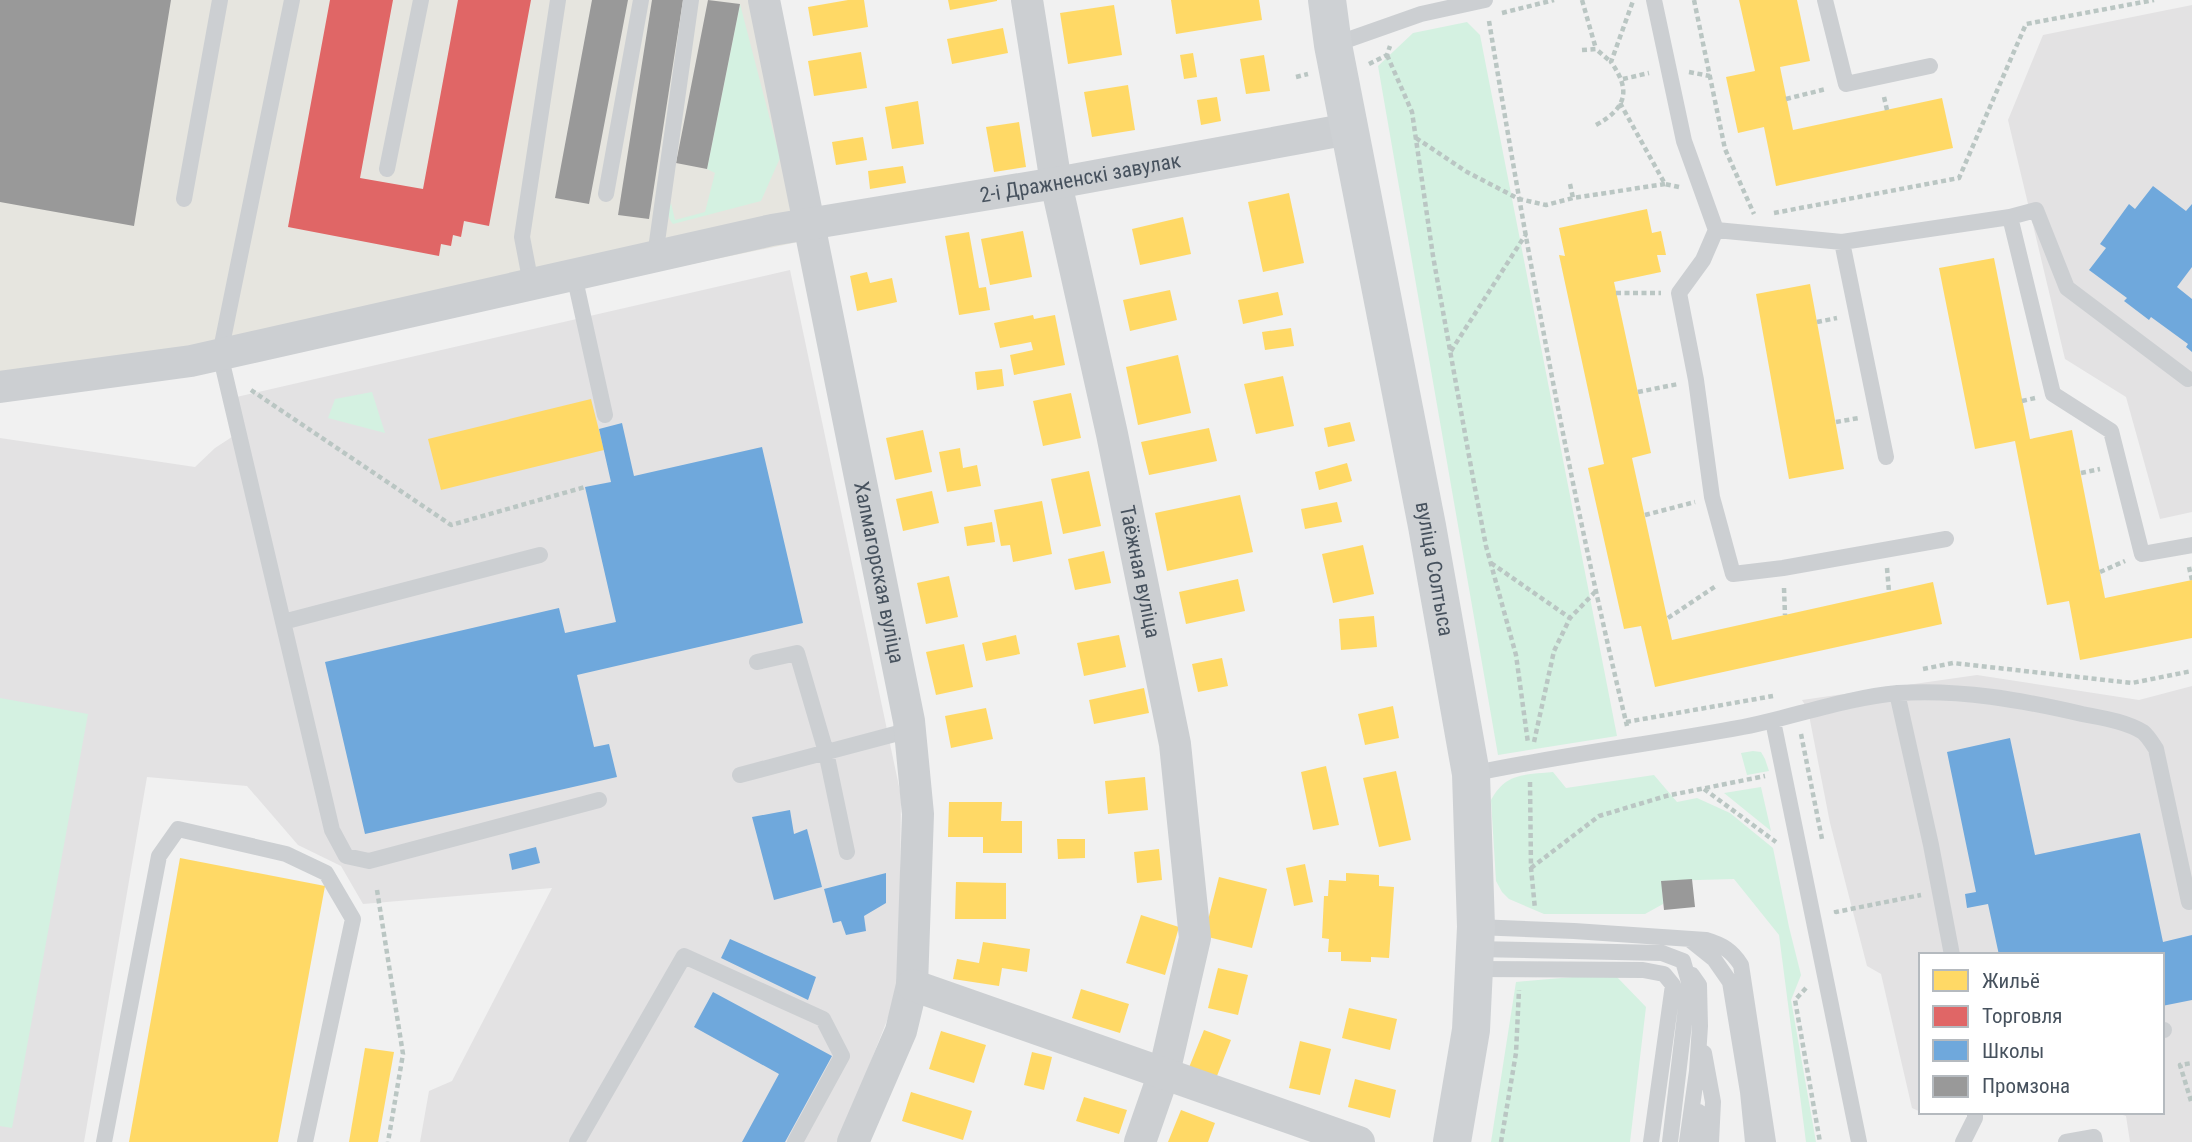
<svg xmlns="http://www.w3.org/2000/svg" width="2192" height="1142" viewBox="0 0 2192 1142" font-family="'Roboto Condensed',sans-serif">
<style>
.commercial{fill:#e6e5df}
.education{fill:#e3e2e3}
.green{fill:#d4f1e1}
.homes{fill:#ffd966}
.shops{fill:#e06666}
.schools{fill:#6fa8dc}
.industry{fill:#999}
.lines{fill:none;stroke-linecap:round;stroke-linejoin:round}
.path{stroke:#bac6c3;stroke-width:4.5;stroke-dasharray:5 3.5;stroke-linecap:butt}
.service{stroke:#cccfd2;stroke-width:16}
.minor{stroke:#cccfd2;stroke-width:32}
.secondary{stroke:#ced1d4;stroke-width:38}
.labels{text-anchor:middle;stroke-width:7;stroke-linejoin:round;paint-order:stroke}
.street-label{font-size:21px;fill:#47525e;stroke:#fff}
</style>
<rect width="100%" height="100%" fill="#f1f1f1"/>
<path class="commercial" d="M0,0H753L803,241L305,344L0,384Z"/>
<path class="education" d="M2192,5V512L2160,519L2126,397L2065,359L2008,120L2043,35Z
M790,270L901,796L899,990L839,1142H420L429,1091L452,1081L552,888L363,904L341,866L298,845L247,786L147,777L84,1142H0V438L195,467L215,448L238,433L228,399Z
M1977,675L2139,700L2192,686V1142H2130L2126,1116L2113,1112H2162V955H1921V1112L1912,1108L1881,974L1867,966L1830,823L1808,710L1802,700Z"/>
<path class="green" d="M740,4L780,158L761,201L673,224C667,218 668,210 671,203L675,220L705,212L715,173L707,169Z
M1467,22L1480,35L1617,736L1498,755L1378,66L1413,33Z
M372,392L385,433L328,418L335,399Z
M0,698L88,714L12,1128L0,1126Z
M1753,751L1761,752L1765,759L1769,771L1747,775L1741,753Z
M1553,772L1566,788L1654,775L1677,802L1697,798L1730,813L1773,848L1789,927L1801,975L1791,1000L1816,1142H1806L1779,935L1734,879L1662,881L1663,904L1645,914H1544L1509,899L1502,892L1496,881L1491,800C1506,772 1525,775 1553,772Z
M1761,787L1771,831L1724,793Z
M1584,976H1616L1646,1007L1630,1142H1491L1516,982Z"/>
<path class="homes" d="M848,0H864L868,27L813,36L808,7Z
M948,0H997V1L950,10Z
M1171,0H1259L1262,20L1176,34Z
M1739,0H1797L1810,61L1780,67L1793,130L1942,98L1953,148L1776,186L1764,127L1738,133L1726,77L1755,71Z
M1114,5L1122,55L1068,64L1060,13Z
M1003,28L1008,53L952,64L947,39Z
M861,52L867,88L814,96L808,61Z
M1193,53L1197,77L1184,79L1180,55Z
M1264,55L1270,91L1246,94L1240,59Z
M1128,85L1135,130L1092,137L1084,92Z
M1217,97L1221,121L1201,125L1197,100Z
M918,101L924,144L892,149L885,107Z
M1019,122L1026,167L994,172L986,127Z
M863,137L867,160L836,165L832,142Z
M903,166L906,183L870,189L868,171Z
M1289,193L1304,263L1263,272L1248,202Z
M1647,209L1652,233L1661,231L1666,255H1657L1661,272L1614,282L1651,453L1632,458L1672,640L1933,582L1942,624L1655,687L1641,626L1624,629L1588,468L1604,464L1559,255L1565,256L1559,228Z
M1183,217L1191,254L1140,265L1132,229Z
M1023,231L1032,277L990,285L981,239Z
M969,232L979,288L986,287L990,310L959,315L945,236Z
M1994,258L2030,439L2072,430L2105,598L2192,580V638L2080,660L2069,601L2047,605L2015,441L1975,449L1939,268Z
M867,272L870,283L892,278L897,302L857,311L850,276Z
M1810,284L1844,469L1789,479L1756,294Z
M1170,290L1177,320L1130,331L1123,300Z
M1278,292L1283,315L1243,324L1238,300Z
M1033,315L1034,319L1055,315L1065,365L1014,375L1010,355L1033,350L1031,342L1000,348L994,323Z
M1291,328L1294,346L1265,350L1262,332Z
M1178,355L1191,413L1138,425L1126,367Z
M1002,369L1004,386L977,390L975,372Z
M1283,376L1294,426L1256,434L1244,384Z
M1071,393L1081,438L1043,446L1033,401Z
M591,399L604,450L441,490L428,439Z
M1350,422L1355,441L1328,447L1324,428Z
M1209,428L1217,461L1149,475L1141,442Z
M923,430L932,472L895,480L886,438Z
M960,448L963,468L977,465L981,486L947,492L939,452Z
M1347,463L1352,481L1319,490L1315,472Z
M1089,471L1101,526L1063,534L1051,479Z
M932,491L939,523L903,531L896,499Z
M1240,495L1253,552L1167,571L1155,513Z
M1042,501L1052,554L1013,562L1010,545L1001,546L994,510Z
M1337,502L1342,522L1305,529L1301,509Z
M992,522L995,542L967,546L964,527Z
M1363,545L1374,594L1333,603L1322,554Z
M1104,551L1111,583L1075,590L1068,559Z
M949,576L958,617L926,624L917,583Z
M1238,579L1245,611L1186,624L1179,592Z
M1374,616L1377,647L1341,650L1339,619Z
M1016,635L1020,654L986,661L982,643Z
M1119,635L1126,667L1084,676L1077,643Z
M964,644L973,687L936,695L926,652Z
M1222,658L1228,686L1198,692L1192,664Z
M1144,688L1149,713L1094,724L1089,700Z
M1393,706L1399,738L1365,745L1358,714Z
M986,708L993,739L951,748L945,716Z
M1326,766L1339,825L1313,830L1301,772Z
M1396,771L1411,840L1379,847L1363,778Z
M1145,777L1148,810L1108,814L1105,781Z
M949,802H1002L1001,821H1022V853H983V837H948Z
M1057,839H1085V858L1058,859Z
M1159,849L1162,880L1137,883L1134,852Z
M180,858L325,886L278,1142H129Z
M1305,864L1313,902L1294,906L1286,868Z
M1346,873L1379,875V886L1394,887L1389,958L1371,957V962L1341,961V952H1328L1329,939L1322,938L1324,896H1328L1329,880L1346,881Z
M1219,877L1267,889L1252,948L1204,936Z
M956,882L1006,883V919H955Z
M1141,915L1179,927L1165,975L1126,963Z
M983,942L1030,949L1027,972L1002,968L999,986L953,979L957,959L979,963Z
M1218,968L1248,975L1238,1015L1208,1008Z
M1081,989L1129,1004L1120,1033L1072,1018Z
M1349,1008L1397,1019L1390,1050L1342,1038Z
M1204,1030L1231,1040L1215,1081L1188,1070Z
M941,1031L986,1045L974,1083L929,1069Z
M1300,1041L1331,1049L1320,1095L1289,1088Z
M365,1048L394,1052L378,1142H349Z
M1032,1052L1052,1057L1044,1090L1024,1085Z
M1355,1079L1396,1090L1390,1118L1348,1107Z
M911,1092L972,1111L963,1140L902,1121Z
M1084,1097L1127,1110L1119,1134L1076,1121Z
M1181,1110L1215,1123L1208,1142H1168Z"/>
<path class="shops" d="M330,0H393L360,178L423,189L458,0H531L489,226L464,221L461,237L453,235L451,246L441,244L439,256L288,227Z"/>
<path class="schools" d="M2153,186L2186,211L2192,204V267L2177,287L2192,299V352L2186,347L2188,344L2151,317L2149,320L2124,301L2127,298L2089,270L2106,248L2100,244L2129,204L2135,209Z
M622,423L634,476L762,447L803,623L577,675L594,747L609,744L617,777L365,834L325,662L559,608L565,633L616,622L585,487L611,482L599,429Z
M2010,738L2035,855L2140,833L2163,942L2192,935V1000L2162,1006V955H1999L1988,904L1967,908L1965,894L1976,892L1947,752Z
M790,810L794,834L807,829L822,887L774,900L752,817Z
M536,847L540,863L512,870L509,854Z
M886,873V903L864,916L866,931L846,935L841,921L833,923L824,889Z
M730,939L816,977L808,1000L721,958Z
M713,992L832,1056L785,1142H742L779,1074L694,1027Z"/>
<path class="industry" d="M0,0H171L134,226L0,202Z
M592,0H628L589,204L555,198Z
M652,0H683L649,219L618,215Z
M708,0L740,4L707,169L676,163Z
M1692,879L1695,907L1664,910L1661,881Z"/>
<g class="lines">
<path class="path" d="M1582,0L1596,49
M1694,0L1725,149L1754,214
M1502,13L1554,0
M1489,21C1528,257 1571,494 1627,726
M1582,50L1596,49L1611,62
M1387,55L1412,112L1433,256L1473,478L1486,546L1516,655L1528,743
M1369,64L1387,55L1390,46
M1689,72L1710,76
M1296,77L1308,74
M1623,79L1649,73
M1884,97L1887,110
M1786,99L1826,89
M1620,103L1665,184L1679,187
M1596,125C1627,108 1631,90 1611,62L1633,1
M1416,138L1467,172L1519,199L1546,205L1573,198L1665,184
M1570,184L1573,198
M1774,213L1959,178L2026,24L2154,0
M1616,293H1661
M1817,322L1837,318
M1451,351L1526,234
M251,390L451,525L585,487
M1638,392L1678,384
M2022,401L2035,398
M1836,422L1859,418
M2081,473L2100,469
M1645,515L1695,502
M1491,563L1570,618
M2189,567L2192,580
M1887,568L1889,592
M2100,572L2125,561
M1784,588L1785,615
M1668,618L1716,586
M1923,669L1953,663L2132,683L2192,671
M1626,722L1773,696
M1801,734L1822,839
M1534,742L1554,651L1570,618L1595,592
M1530,782L1531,868L1535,909
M1704,789L1776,842
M1531,868L1599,816L1666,796L1765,776
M377,890L403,1054L388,1142
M1836,910V912L1921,895
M1806,988L1795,1000L1820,1142
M2191,1101L2180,1065L2192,1063
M1501,1142L1516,1053L1519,990"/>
<path class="service" d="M292,0L220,354L332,830L346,856L369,861L599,800
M1654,0L1684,141L1716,230L1703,260L1679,293L1696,380L1712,497L1733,574L1783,568L1946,539
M1825,0L1846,84L1930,66
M1333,45L1421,14L1485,0
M387,169L421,0
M606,194L641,0
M184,199L220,0
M2010,217L2036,210L2067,288L2188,379
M1716,230L1842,242L2010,217L2053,394L2111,431L2142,554L2192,545
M1842,242L1886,457
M655,256L691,0
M574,275L605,415
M531,284L522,237L558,0
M283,622L540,555
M757,662L797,653L826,752L847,852
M1897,693L1931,845L1952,955
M1773,721L1859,1142
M1471,774C1561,755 1652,744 1743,727C1794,717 1845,698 1898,693C1961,689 2021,700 2082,714C2102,718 2125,721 2143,732C2148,736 2152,743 2156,749L2189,902
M740,775L910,730
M1476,927L1574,931L1706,940C1723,945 1732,951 1741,965L1768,1142
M1689,939L1714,959L1730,982L1748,1092L1753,1142
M1475,949L1662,953L1683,961L1689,982L1670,1142
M1474,969L1643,970L1664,974L1673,985L1651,1142
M2162,1030H2164
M1704,1053L1713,1102L1711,1142
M1699,1112L1700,1142
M104,1142L159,856L178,829L286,854L326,873L353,919L305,1142
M577,1142L684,956L823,1019L842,1056L795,1142
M1687,1142L1697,1071L1700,1026L1699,985L1692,975
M1963,1142L1975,1118V1112
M2066,1142L2094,1137L2095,1142"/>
<g class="minor">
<path id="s1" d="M764,0L909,721L918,814L912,985L901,1031L853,1142"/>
<path id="s2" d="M1027,0L1056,183L1112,434L1175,744L1195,938L1164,1073L1140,1142"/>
<path id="s3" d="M0,387L191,361L772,230L1056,183L1349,129"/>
<path d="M912,985L1359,1142"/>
</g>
<path class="secondary" id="s4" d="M1327,0L1333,45L1427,526L1471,774L1476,927L1471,1030L1452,1142"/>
</g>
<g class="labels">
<g class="street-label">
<text dy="7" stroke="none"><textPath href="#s3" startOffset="1101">2-і Дражненскі завулак</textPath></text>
<text dy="7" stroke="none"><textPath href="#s4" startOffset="579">вуліца Солтыса</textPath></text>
<text dy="7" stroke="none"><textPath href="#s2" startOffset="583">Таёжная вуліца</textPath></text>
<text dy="7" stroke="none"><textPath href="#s1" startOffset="584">Халмагорская вуліца</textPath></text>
</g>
</g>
<rect x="1919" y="953" width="245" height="161" fill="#ffffff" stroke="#b5babf" stroke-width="2"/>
<rect x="1933" y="970" width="35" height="21" fill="#ffd966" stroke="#b5babf" stroke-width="2"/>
<text x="1982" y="988" font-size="21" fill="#47525e">Жильё</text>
<rect x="1933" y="1006" width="35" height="21" fill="#e06666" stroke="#b5babf" stroke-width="2"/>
<text x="1982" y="1023" font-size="21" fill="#47525e">Торговля</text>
<rect x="1933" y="1040" width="35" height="21" fill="#6fa8dc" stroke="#b5babf" stroke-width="2"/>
<text x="1982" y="1058" font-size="21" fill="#47525e">Школы</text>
<rect x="1933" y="1076" width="35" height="21" fill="#999999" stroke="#b5babf" stroke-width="2"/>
<text x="1982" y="1093" font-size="21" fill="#47525e">Промзона</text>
</svg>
